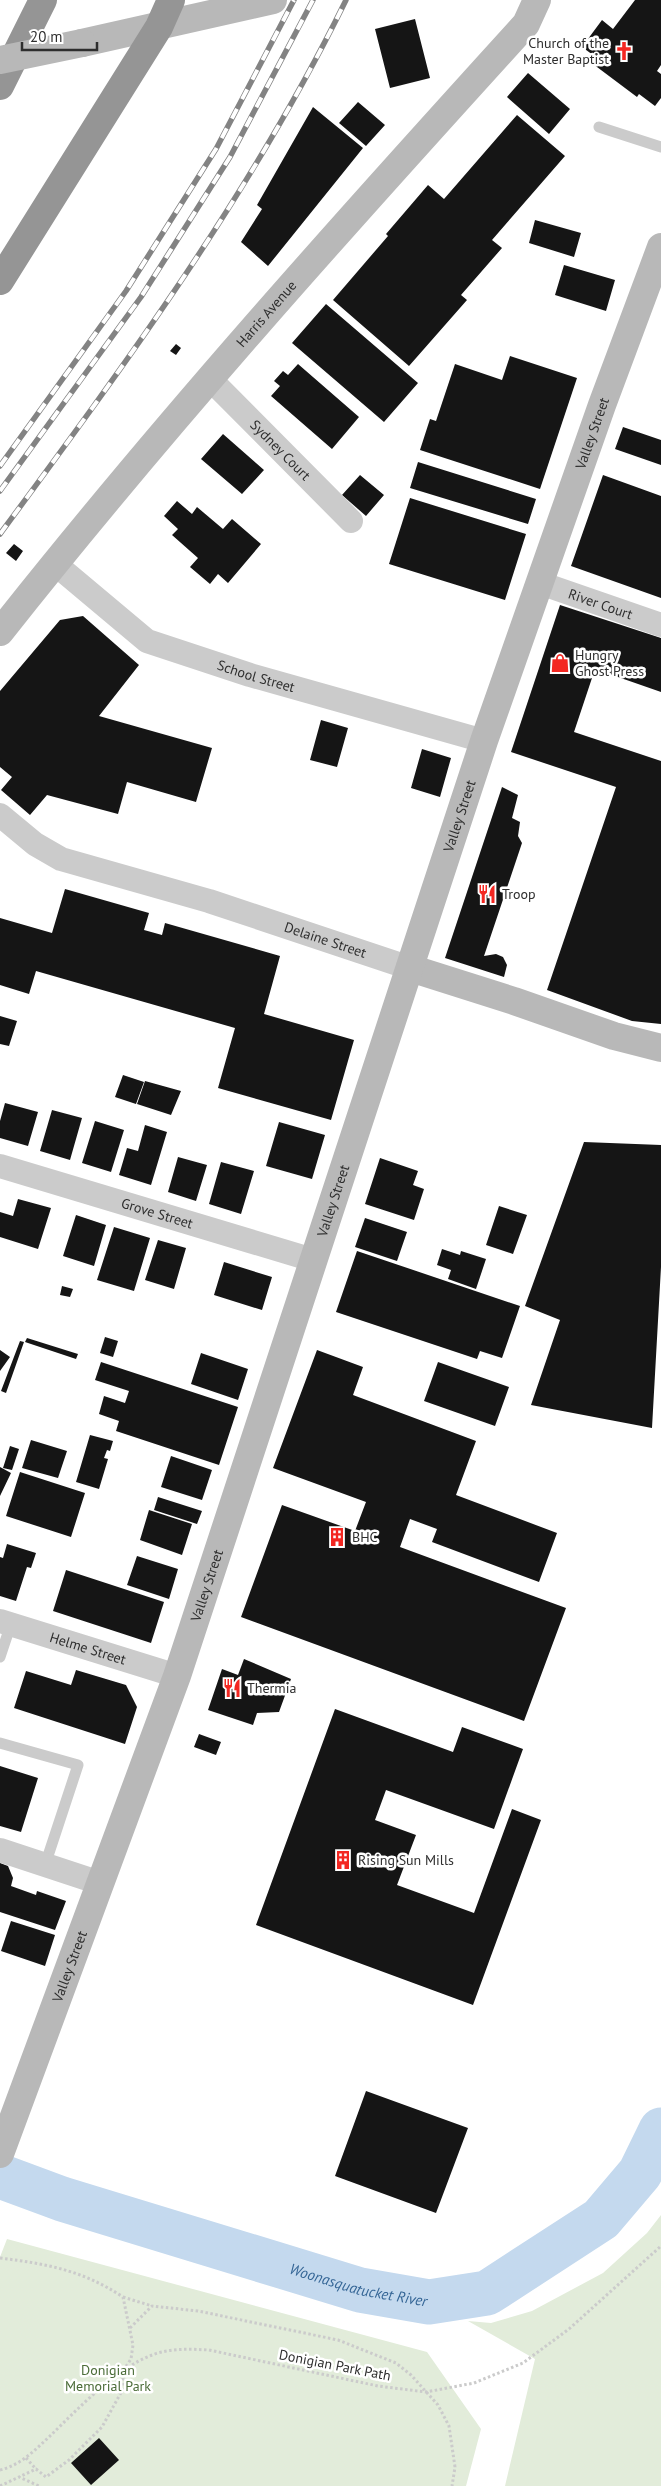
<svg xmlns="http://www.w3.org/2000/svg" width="661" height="2486" viewBox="0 0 661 2486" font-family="'PT Sans',sans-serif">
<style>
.green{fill:#e2ecda}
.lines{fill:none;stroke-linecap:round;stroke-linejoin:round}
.river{stroke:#c4d9ee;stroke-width:45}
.building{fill:#151515}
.path{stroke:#cbcbcb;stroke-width:3;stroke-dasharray:2.5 2.5;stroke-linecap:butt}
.lane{stroke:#cbcbcb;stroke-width:11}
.street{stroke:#cbcbcb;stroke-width:24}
.secondary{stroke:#b8b8b8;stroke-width:28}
.highway{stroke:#959595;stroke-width:28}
.rail-casing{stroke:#838383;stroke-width:5.5}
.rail{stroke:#fff;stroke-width:4;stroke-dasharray:11;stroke-linecap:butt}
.secondary-bridge{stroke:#b8b8b8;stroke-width:28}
.labels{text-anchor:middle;stroke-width:5;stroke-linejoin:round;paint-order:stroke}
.poi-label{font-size:14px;fill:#2e2e2e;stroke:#fff;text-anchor:start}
.street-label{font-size:14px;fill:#2e2e2e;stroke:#fff}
.park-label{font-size:14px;fill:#4b6c38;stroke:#fff}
.water-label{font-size:15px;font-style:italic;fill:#356696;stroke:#fff}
</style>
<rect width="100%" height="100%" fill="#fff"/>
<path class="green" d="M661,2215V2486H505L535,2359L468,2321L491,2323L532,2311L603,2273L647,2233Z
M7,2239L427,2352L481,2429L466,2486H0V2257Z"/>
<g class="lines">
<path class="river" id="s1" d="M0,2176L62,2199L360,2290L429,2302L487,2293L601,2219L640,2173L661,2130"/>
</g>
<path class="building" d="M635,0H661V65L657,71L661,74V98L655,106L639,94L637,97L589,61L593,55L582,47L602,20L613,29Z
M415,19L430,78L390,88L375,29Z
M528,73L570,109L549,134L507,97Z
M358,102L385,125L366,146L339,123Z
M313,107L363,148L268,266L241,242L262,209L257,205Z
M517,115L565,156L492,240L502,248L461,295L467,300L409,366L333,300L388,236L386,234L428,185L444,199Z
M535,220L581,233L574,257L529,243Z
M564,265L615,280L606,311L555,295Z
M326,304L418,383L384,422L292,343Z
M176,344L181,348L176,355L170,351Z
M510,356L577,378L540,489L420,450L430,419L436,421L455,364L502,380Z
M298,364L359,417L332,449L271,396L280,386L274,381L283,371L288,375Z
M623,427L661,440V465L615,449Z
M223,434L264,470L242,494L201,459Z
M418,462L536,499L528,524L410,488Z
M360,475L384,495L366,516L342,495Z
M603,475L661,496V598L571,566Z
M410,498L526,534L505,600L389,564Z
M177,501L192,514L197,507L223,529L232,519L261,544L228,583L218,574L210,584L190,567L198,558L172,535L178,529L164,516Z
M14,544L23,551L16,561L6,553Z
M560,605L661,638V692L595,669L574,732L661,761V1024L632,1021L547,990L616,787L511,752Z
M83,616L139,665L99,716L212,748L196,802L127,782L118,814L47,795L30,815L1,790L12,777L0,767V691L60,620Z
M321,720L348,728L337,767L310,760Z
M422,749L451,758L440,797L411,788Z
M502,787L518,795L512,818L520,822L518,836L522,843L484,956L496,954L503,957L507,965L504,977L445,958Z
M65,889L149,913L144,930L162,935L165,923L280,956L264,1014L354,1040L331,1120L218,1088L235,1028L36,971L29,994L0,985V918L52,933Z
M0,1016L17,1021L9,1046L0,1044Z
M123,1075L144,1082L136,1104L115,1097Z
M145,1081L181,1091L171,1115L137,1104Z
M5,1103L38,1112L28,1146L0,1138V1121Z
M52,1110L82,1118L70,1160L40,1151Z
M95,1121L124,1130L111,1172L82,1163Z
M279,1122L325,1135L312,1179L266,1166Z
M145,1125L167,1132L151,1185L119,1175L127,1148L138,1151Z
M584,1142L661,1145V1267L652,1428L531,1405L560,1320L525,1306Z
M178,1157L207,1165L196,1201L168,1192Z
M380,1158L418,1171L413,1185L424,1189L414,1220L365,1204Z
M221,1162L254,1171L241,1214L209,1204Z
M18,1199L51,1208L38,1249L0,1237V1212L13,1216Z
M499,1206L527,1215L513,1254L486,1245Z
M76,1215L106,1225L94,1266L63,1256Z
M365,1218L407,1232L397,1261L355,1247Z
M114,1227L150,1238L134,1291L97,1280Z
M158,1240L186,1248L174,1289L145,1280Z
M442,1249L460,1255L461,1251L486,1259L476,1289L448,1279L451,1270L437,1265Z
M357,1251L520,1306L502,1358L480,1351L477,1359L336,1312Z
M224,1262L272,1277L262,1310L214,1295Z
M62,1286L73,1289L70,1297L60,1295Z
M105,1337L118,1341L113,1357L100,1353Z
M27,1338L78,1354L76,1359L25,1342Z
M20,1341L24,1342L6,1393L1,1391Z
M0,1350L10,1357L0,1371Z
M317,1350L363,1367L353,1395L476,1441L456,1495L557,1533L539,1582L432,1542L437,1529L410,1519L400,1547L566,1608L524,1721L241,1617L282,1505L355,1531L366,1502L273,1468Z
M201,1353L248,1369L238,1400L191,1384Z
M101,1362L238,1407L219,1465L116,1431L119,1421L99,1414L104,1396L125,1403L129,1391L95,1380Z
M438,1362L509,1387L495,1426L424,1401Z
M90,1435L113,1441L110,1451L107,1450L104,1458L108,1459L99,1489L76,1482Z
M31,1440L67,1451L58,1478L22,1468Z
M10,1446L19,1449L12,1470L3,1468Z
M171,1456L212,1470L202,1500L161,1487Z
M0,1467L11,1473L0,1496Z
M20,1472L85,1493L71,1537L6,1516Z
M158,1497L202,1511L197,1524L154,1510Z
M149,1510L192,1524L182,1555L140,1540Z
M7,1544L36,1553L31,1568L27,1567L16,1601L0,1596V1557L3,1558Z
M137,1556L178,1569L169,1599L127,1585Z
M66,1570L164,1602L151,1643L53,1611Z
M244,1659L291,1679L279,1712L257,1713L253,1725L208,1710L222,1669L238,1675Z
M76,1670L126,1685L137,1707L125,1744L14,1708L26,1671L71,1685Z
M335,1709L453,1752L462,1727L523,1749L494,1829L386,1790L375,1820L416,1835L397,1885L474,1913L512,1809L541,1820L473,2005L256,1925Z
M199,1734L221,1742L216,1755L194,1747Z
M0,1766L38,1778L21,1832L0,1826Z
M0,1863L8,1866L13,1878L11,1886L36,1895L37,1891L66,1901L55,1930L0,1912Z
M11,1921L55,1935L45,1966L1,1951Z
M366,2091L468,2128L436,2213L335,2176Z
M99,2438L119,2460L91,2485L71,2463Z"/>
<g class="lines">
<path class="path" d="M0,2258C47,2264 82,2270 123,2297L133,2345L131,2359L123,2371V2389L102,2427L69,2460L46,2477L36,2469L19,2477
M123,2297L152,2306
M130,2328L152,2306L198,2311L338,2340L396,2363L411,2375L438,2405L449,2426L455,2467L452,2486
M26,2458L36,2469
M0,2470C21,2465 35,2450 50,2436C78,2409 115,2369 152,2355C170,2348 189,2349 209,2350L378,2386L426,2392L474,2383L523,2363L569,2329L661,2246
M0,2486L19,2477L39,2486"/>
<path class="lane" d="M599,127L661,147
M0,1657L11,1624
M0,1743L78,1765L45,1865"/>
<g class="street">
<path id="s2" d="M210,379L351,521"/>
<path id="s3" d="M54,563L147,641L250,675L484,741"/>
<path id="s4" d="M540,583L661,625"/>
<path id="s5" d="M0,815L35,844L61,859L209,901L410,968"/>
<path id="s6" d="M0,1166L313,1260"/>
<path id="s7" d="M0,1621L177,1676"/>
<path d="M0,1850L100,1883"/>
</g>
<g class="secondary">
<path d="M82,43L273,0"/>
<path id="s8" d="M0,632C166,422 346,222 526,24L537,0"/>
<path d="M410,968L514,1001L614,1036L661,1048"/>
<path id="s9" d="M0,2154L177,1676L484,741L602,405L661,247"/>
</g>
<path class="highway" d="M0,86L43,0
M0,281L159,27L171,0"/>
<g class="rail-casing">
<path id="rail" d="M0,466L126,291L216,149L294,0
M0,491L141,297L230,157L313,0
M0,534C127,362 252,192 346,0"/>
</g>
<use href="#rail" class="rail"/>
<path class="secondary-bridge" d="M0,60L82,43"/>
</g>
<defs>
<g id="church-bare" transform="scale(1.5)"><path d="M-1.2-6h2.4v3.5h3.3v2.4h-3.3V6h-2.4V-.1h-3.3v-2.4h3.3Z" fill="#f32721" stroke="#fff" stroke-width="2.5" paint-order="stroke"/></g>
<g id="shop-bare" transform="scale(1.5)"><path d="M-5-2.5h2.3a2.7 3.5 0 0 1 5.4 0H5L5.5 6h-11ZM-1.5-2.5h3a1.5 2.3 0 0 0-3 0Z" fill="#f32721" stroke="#fff" stroke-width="2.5" paint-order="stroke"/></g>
<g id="restaurant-bare" transform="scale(1.5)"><path d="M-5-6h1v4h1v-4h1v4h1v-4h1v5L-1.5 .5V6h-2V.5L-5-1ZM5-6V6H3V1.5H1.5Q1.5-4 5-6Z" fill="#f32721" stroke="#fff" stroke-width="2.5" paint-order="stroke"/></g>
<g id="building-bare" transform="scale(1.5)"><path d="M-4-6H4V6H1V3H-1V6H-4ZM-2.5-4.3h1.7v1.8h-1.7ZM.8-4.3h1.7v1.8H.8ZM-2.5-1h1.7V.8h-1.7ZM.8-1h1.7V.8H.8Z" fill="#f32721" stroke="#fff" stroke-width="2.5" paint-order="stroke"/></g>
</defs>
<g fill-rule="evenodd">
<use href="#church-bare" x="624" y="51"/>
<use href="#shop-bare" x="560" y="663"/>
<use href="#restaurant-bare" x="487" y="894"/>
<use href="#building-bare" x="337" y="1537"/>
<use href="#restaurant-bare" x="232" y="1688"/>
<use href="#building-bare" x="343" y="1860"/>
</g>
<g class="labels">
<g class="poi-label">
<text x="609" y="48" text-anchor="end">Church of the<tspan x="609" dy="16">Master Baptist</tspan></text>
<text x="575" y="660">Hungry<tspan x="575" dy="16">Ghost Press</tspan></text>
<text x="502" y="899">Troop</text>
<text x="352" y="1542">BHC</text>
<text x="247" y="1693">Thermia</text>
<text x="358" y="1865">Rising Sun Mills</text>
</g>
<g class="street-label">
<text dy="5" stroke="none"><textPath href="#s8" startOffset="415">Harris Avenue</textPath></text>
<text dy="5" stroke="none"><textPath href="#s9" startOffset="1820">Valley Street</textPath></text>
<text dy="5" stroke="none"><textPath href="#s2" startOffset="100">Sydney Court</textPath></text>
<text dy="5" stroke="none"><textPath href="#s4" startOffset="64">River Court</textPath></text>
<text dy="5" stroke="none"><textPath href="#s3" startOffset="236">School Street</textPath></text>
<text dy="5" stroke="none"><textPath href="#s9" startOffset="1415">Valley Street</textPath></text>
<text dy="5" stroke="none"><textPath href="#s5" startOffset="352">Delaine Street</textPath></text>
<text dy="5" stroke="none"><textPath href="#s9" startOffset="1010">Valley Street</textPath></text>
<text dy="5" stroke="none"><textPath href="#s6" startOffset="164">Grove Street</textPath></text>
<text dy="5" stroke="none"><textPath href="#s9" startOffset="605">Valley Street</textPath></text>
<text dy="5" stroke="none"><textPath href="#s7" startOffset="92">Helme Street</textPath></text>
<text dy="5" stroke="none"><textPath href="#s9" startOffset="200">Valley Street</textPath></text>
<text transform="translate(335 2365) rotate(11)" y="5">Donigian Park Path</text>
</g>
<g class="park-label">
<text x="108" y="2375">Donigian<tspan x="108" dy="16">Memorial Park</tspan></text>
</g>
<g class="water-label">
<text dy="5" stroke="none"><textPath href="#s1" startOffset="375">Woonasquatucket River</textPath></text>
</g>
</g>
<path d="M22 42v8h75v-8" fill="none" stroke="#2e2e2e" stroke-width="2.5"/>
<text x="30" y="42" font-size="15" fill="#2e2e2e" stroke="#ffffff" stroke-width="4" paint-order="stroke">20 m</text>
</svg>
